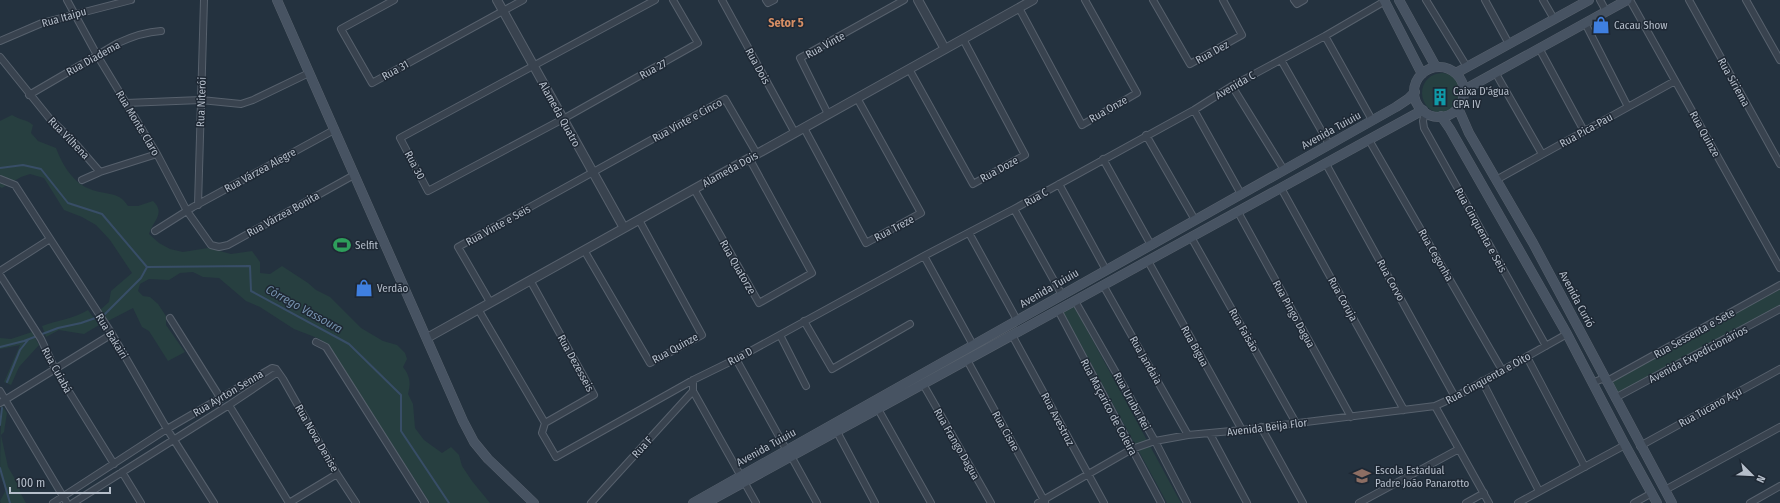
<svg xmlns="http://www.w3.org/2000/svg" width="1780" height="503" viewBox="0 0 1780 503" font-family="'Fira Sans Condensed',sans-serif">
<style>
.green{fill:#273f40}
.lines{fill:none;stroke-linecap:round;stroke-linejoin:round}
.stream{stroke:#384e67;stroke-width:2}
.minor-casing{stroke:#57616d;stroke-width:8}
.tertiary-casing{stroke:#57616d;stroke-width:10}
.secondary-casing{stroke:#57616d;stroke-width:10}
.minor{stroke:#39434f;stroke-width:6}
.tertiary{stroke:#39434f;stroke-width:8}
.secondary{stroke:#475362;stroke-width:9}
.labels{text-anchor:middle;stroke-width:3;stroke-linejoin:round;paint-order:stroke}
.street-label{font-size:11px;fill:#b5beca;stroke:#1e2834}
.poi-label{font-size:11px;fill:#b5beca;stroke:#1e2834;text-anchor:start}
.neighbourhood-label{font-size:12px;font-weight:bold;fill:#d68e64;stroke:#1e2834}
.water-label{font-size:12px;font-style:italic;fill:#7591ad;stroke:#1e2834}
</style>
<rect width="100%" height="100%" fill="#24323f"/>
<path class="green" d="M1422 93a20 20 0 1 1 40 0a20 20 0 1 1-40 0Z
M12,115C19,120 26,119 33,125L31,133L38,141L56,148C62,164 73,183 90,189C106,196 118,190 128,206H138L153,201C166,213 153,221 149,234L159,243L170,249L183,252L208,248L231,254L252,251L260,262V273L270,274L282,266L308,283L316,290L330,297L361,328L383,341L397,345L405,353L407,359L403,367C410,376 411,383 408,394L413,404L415,428L424,440L442,453L451,447L459,455L462,466L472,481L490,503H430L330,348L320,339L294,329L260,307L246,301L219,278L203,277L193,272L180,273L169,280L149,279L140,284L138,291L143,296L150,297L158,304L166,316V325L185,352L168,361L149,331L142,327L133,308L108,321L100,310L109,302L111,291L132,273L110,240L96,225L82,217L64,210L44,178L30,174L21,177L2,188L0,187V121Z
M1780,289V306L1618,394L1611,381Z
M1074,306L1181,503H1167L1063,312Z
M88,310L99,325L84,334L59,330L46,337L42,326C58,320 73,319 88,310Z
M32,332L39,345L19,367L11,385L4,382L20,345L0,349V338L11,339Z
M1,404L7,413L4,432L1,435L8,467L18,484L21,494L26,503H1L0,501L6,490L0,475Z"/>
<g class="lines">
<path class="stream" d="M0,168L23,165L41,169L68,203L102,214L147,267L250,266L251,291L349,344L401,395V431L449,503
M0,347L24,341L58,328L81,323L104,315L141,278L147,267
M7,382L20,350L28,340
M0,425L2,408
M0,468L10,503"/>
<g class="minor-casing">
<path id="minor" d="M67,0L97,55L157,154L187,211L211,245L219,247L228,245L354,175
M394,0L341,29L372,83L523,0
M655,0L400,138L428,191L563,119L698,43L673,0
M722,0L795,133
M766,0L768,3L774,0
M1153,0L1190,64L1242,35L1223,0
M1294,0L1297,4L1304,0
M1426,0L1467,67
M1485,0L1509,44
M1543,0L1554,19
M1600,0L1606,11
M1630,0L1780,268
M1689,0L1780,164
M1746,0L1780,60
M1019,8L1082,125L1137,93L1085,0
M1585,23L1628,107
M1325,36L1372,120
M0,41L42,23L131,0
M1539,48L1584,131
M0,57L50,119L73,141L100,172L157,154
M1281,60L1329,144
M909,69L973,184L1025,155L963,39
M1495,72L1542,154
M1232,86L1284,170
M29,95L118,43C133,36 145,32 161,31
M126,103L201,100L241,104L253,100L309,73
M1194,110L1241,194
M1425,112L1423,121L1424,128L1546,346
M828,114L800,58L904,0
M804,128L866,243L921,213L857,98
M1146,135L1195,220
M1369,140L1502,370
M1103,159L1151,245
M1326,164L1455,397
M0,179L15,185L112,334L167,429L214,503
M82,180L100,172
M1496,180L1675,81
M1059,184L1106,270
M1281,188L1404,410
M694,189L759,303L812,273L749,158
M198,205L204,0
M1014,209L1062,295
M1238,212L1351,417
M155,231L193,207L334,130
M969,233L1017,320
M1191,237L1296,423
M584,250L650,363L702,335L639,220
M924,256L973,345
M1148,261L1242,430
M0,271L50,239
M0,275L41,339L55,369L114,464
M530,280L594,395L545,423L542,433L556,457L693,380L736,359L924,256L1014,209L1194,110L1232,86L1325,36L1385,1
M1103,285L1188,435
M1075,301L1155,441L1187,503
M490,302L458,247L725,99L757,154
M478,309L545,423
M1058,310L1161,503
M170,318L221,399
M804,321L832,369L910,324
M780,335L806,386
M1012,335L1104,503
M316,342L326,347L425,503
M1527,357L1585,467
M736,359L786,449
M967,360L1045,502
M693,380V391L756,503
M1482,381L1539,491
M1592,383L1602,379L1607,381L1780,285
M923,384L991,503
M0,391L67,503
M1615,398L1780,309
M0,403L112,334
M229,405L289,503
M1435,406L1489,503
M878,409L931,503
M1261,427L1303,503
M835,428L875,503
M1210,434L1247,503
M1640,446L1780,369
M791,456L817,503
M122,472L141,503
M1665,490L1780,427
M53,503L167,429L272,368L276,369L283,379L337,474L356,503
M73,503L229,405L278,372
M289,503L337,474
M591,503L693,391
M1038,503L1132,449L1155,441L1188,435L1242,430L1435,406L1455,397L1567,334
M1359,503L1459,449
M1466,503L1484,493
M1518,503L1625,445
M1634,503L1652,493
M1750,503L1780,486"/>
</g>
<g class="tertiary-casing">
<path id="tertiary" d="M497,0L624,228
M918,0L945,49
M427,338L1033,0"/>
</g>
<g class="secondary-casing">
<path id="secondary" d="M277,0L463,421L474,442L488,459L534,503
M1384,0L1422,74
M1399,0L1436,67
M1414 92a25 25 0 1 1 50 0a25 25 0 1 1-50 0Z
M1456,73L1589,0
M1464,90L1627,0
M1458,108L1469,133L1533,243L1672,503
M1441,116L1450,129L1567,334L1625,445L1657,503
M693,503L1396,107L1408,99L1415,92
M706,503L1423,110"/>
</g>
<use href="#minor" class="minor"/>
<use href="#tertiary" class="tertiary"/>
<use href="#secondary" class="secondary"/>
</g>
<defs>
<g id="shop-bare" transform="scale(1.38)"><path d="M-5-2.5h2.3a2.7 3.5 0 0 1 5.4 0H5L5.5 6h-11ZM-1.5-2.5h3a1.5 2.3 0 0 0-3 0Z" fill="#3f7fe0" stroke="#1e2834" stroke-width="2.5" paint-order="stroke"/></g>
<g id="building-bare" transform="scale(1.38)"><path d="M-4-6H4V6H1V3H-1V6H-4ZM-2.5-4.3h1.7v1.8h-1.7ZM.8-4.3h1.7v1.8H.8ZM-2.5-1h1.7V.8h-1.7ZM.8-1h1.7V.8H.8Z" fill="#0f9aa8" stroke="#1e2834" stroke-width="2.5" paint-order="stroke"/></g>
<g id="stadium-bare" transform="scale(1.38)"><path d="M0-5a6.5 5 0 1 0 0 10a6.5 5 0 1 0 0-10ZM-3.5-1.8h7v3.6h-7Z" fill="#2e9e5b" stroke="#1e2834" stroke-width="2.5" paint-order="stroke"/></g>
<g id="school-bare" transform="scale(1.38)"><path d="M0-5L7-2L0 1L-7-2ZM-4 1L0 2.5L4 1V4Q0 6-4 4Z" fill="#8d6e63" stroke="#1e2834" stroke-width="2.5" paint-order="stroke"/></g>
</defs>
<g fill-rule="evenodd">
<use href="#shop-bare" x="1601" y="25"/>
<use href="#building-bare" x="1440" y="97"/>
<use href="#stadium-bare" x="342" y="245"/>
<use href="#shop-bare" x="364" y="288"/>
<use href="#school-bare" x="1362" y="476"/>
</g>
<g class="labels">
<g class="street-label">
<text transform="translate(64 17) rotate(-16)" y="4">Rua Itaipu</text>
<text transform="translate(825 45) rotate(-29)" y="4">Rua Vinte</text>
<text transform="translate(1212 52) rotate(-29)" y="4">Rua Dez</text>
<text transform="translate(93 58) rotate(-29)" y="4">Rua Diadema</text>
<text transform="translate(758 66) rotate(61)" y="4">Rua Dois</text>
<text transform="translate(653 69) rotate(-29)" y="4">Rua 27</text>
<text transform="translate(395 70) rotate(-29)" y="4">Rua 31</text>
<text transform="translate(1734 82) rotate(61)" y="4">Rua Siriema</text>
<text transform="translate(1235 85) rotate(-30)" y="4">Avenida C</text>
<text transform="translate(201 102) rotate(-88)" y="4">Rua Niterói</text>
<text transform="translate(1108 109) rotate(-30)" y="4">Rua Onze</text>
<text transform="translate(560 114) rotate(61)" y="4">Alameda Quatro</text>
<text transform="translate(687 120) rotate(-29)" y="4">Rua Vinte e Cinco</text>
<text transform="translate(138 123) rotate(59)" y="4">Rua Monte Claro</text>
<text transform="translate(1331 130) rotate(-29)" y="4">Avenida Tuiuiu</text>
<text transform="translate(1586 130) rotate(-29)" y="4">Rua Pica-Pau</text>
<text transform="translate(1705 134) rotate(61)" y="4">Rua Quinze</text>
<text transform="translate(69 138) rotate(46)" y="4">Rua Vilhena</text>
<text transform="translate(415 165) rotate(62)" y="4">Rua 30</text>
<text transform="translate(730 169) rotate(-29)" y="4">Alameda Dois</text>
<text transform="translate(999 169) rotate(-29)" y="4">Rua Doze</text>
<text transform="translate(260 170) rotate(-29)" y="4">Rua Várzea Alegre</text>
<text transform="translate(1036 197) rotate(-30)" y="4">Rua C</text>
<text transform="translate(283 214) rotate(-29)" y="4">Rua Várzea Bonita</text>
<text transform="translate(498 225) rotate(-29)" y="4">Rua Vinte e Seis</text>
<text transform="translate(894 228) rotate(-28)" y="4">Rua Treze</text>
<text transform="translate(1481 230) rotate(61)" y="4">Rua Cinquenta e Seis</text>
<text transform="translate(1436 255) rotate(60)" y="4">Rua Cegonha</text>
<text transform="translate(738 267) rotate(60)" y="4">Rua Quatorze</text>
<text transform="translate(1391 280) rotate(61)" y="4">Rua Corvo</text>
<text transform="translate(1049 288) rotate(-30)" y="4">Avenida Tuiuiu</text>
<text transform="translate(1343 299) rotate(61)" y="4">Rua Coruja</text>
<text transform="translate(1577 299) rotate(62)" y="4">Avenida Curió</text>
<text transform="translate(1294 314) rotate(61)" y="4">Rua Pingo Dagua</text>
<text transform="translate(1244 330) rotate(60)" y="4">Rua Faisão</text>
<text transform="translate(1694 333) rotate(-29)" y="4">Rua Sessenta e Sete</text>
<text transform="translate(112 336) rotate(58)" y="4">Rua Bakairi</text>
<text transform="translate(1195 346) rotate(61)" y="4">Rua Bigua</text>
<text transform="translate(675 348) rotate(-29)" y="4">Rua Quinze</text>
<text transform="translate(1698 354) rotate(-28)" y="4">Avenida Expedicionários</text>
<text transform="translate(740 356) rotate(-28)" y="4">Rua D</text>
<text transform="translate(1146 360) rotate(60)" y="4">Rua Jandaia</text>
<text transform="translate(576 363) rotate(61)" y="4">Rua Dezesseis</text>
<text transform="translate(57 370) rotate(61)" y="4">Rua Cuiabá</text>
<text transform="translate(1488 378) rotate(-29)" y="4">Rua Cinquenta e Oito</text>
<text transform="translate(228 393) rotate(-31)" y="4">Rua Ayrton Senna</text>
<text transform="translate(1132 401) rotate(61)" y="4">Rua Urubu Rei</text>
<text transform="translate(1109 407) rotate(62)" y="4">Rua Maçarico de Coleira</text>
<text transform="translate(1710 407) rotate(-29)" y="4">Rua Tucano Açu</text>
<text transform="translate(1058 419) rotate(62)" y="4">Rua Avestruz</text>
<text transform="translate(1267 427) rotate(-7)" y="4">Avenida Beija Flor</text>
<text transform="translate(1006 431) rotate(61)" y="4">Rua Cisne</text>
<text transform="translate(317 438) rotate(60)" y="4">Rua Nova Denise</text>
<text transform="translate(957 444) rotate(60)" y="4">Rua Frango Dagua</text>
<text transform="translate(642 447) rotate(-48)" y="4">Rua F</text>
<text transform="translate(766 447) rotate(-29)" y="4">Avenida Tuiuiu</text>
</g>
<g class="poi-label">
<text x="1614" y="29">Cacau Show</text>
<text x="1453" y="95">Caixa D'água<tspan x="1453" dy="13">CPA IV</tspan></text>
<text x="355" y="249">Selfit</text>
<text x="377" y="292">Verdão</text>
<text x="1375" y="474">Escola Estadual<tspan x="1375" dy="13">Padre João Panarotto</tspan></text>
</g>
<g class="neighbourhood-label">
<text x="786" y="27">Setor 5</text>
</g>
<g class="water-label">
<text transform="translate(304 309) rotate(29)" y="4">Córrego Vassoura</text>
</g>
</g>
<g transform="translate(1752 475) rotate(114)" stroke="#1e2834" stroke-width="3" paint-order="stroke">
<path d="M0-3L7 15L0 10L-7 15Z" fill="#b5beca"/>
<text y="-6" font-size="11" font-weight="bold" text-anchor="middle" fill="#b5beca">N</text>
</g>
<path d="M10 487v6h100v-6" fill="none" stroke="#b5beca" stroke-width="2"/>
<text x="16" y="487" font-size="12" fill="#b5beca" stroke="#1e2834" stroke-width="3" paint-order="stroke">100 m</text>
</svg>
